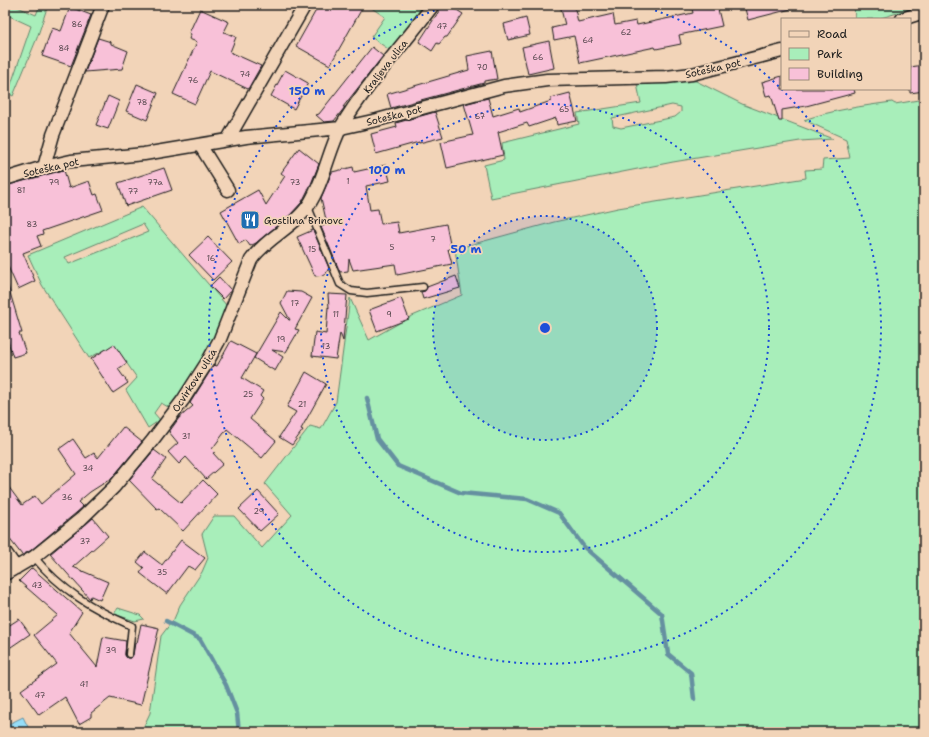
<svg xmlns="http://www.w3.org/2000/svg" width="929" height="737" viewBox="0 0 929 737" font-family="'Shantell Sans',sans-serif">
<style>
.green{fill:#a8eeba;stroke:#62856b;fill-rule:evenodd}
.water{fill:#96ddf8;stroke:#6590a0}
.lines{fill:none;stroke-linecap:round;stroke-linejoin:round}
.stream{stroke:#6590a0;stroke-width:4.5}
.building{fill:#f8c1d8;stroke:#1c1c1c}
.service-casing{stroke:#1c1c1c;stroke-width:9}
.minor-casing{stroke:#1c1c1c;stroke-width:15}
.service{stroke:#f2d4b8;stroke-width:6}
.minor{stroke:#f2d4b8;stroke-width:12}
.ring{fill:none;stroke:#1d4ed8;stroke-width:2;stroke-dasharray:2 4}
.labels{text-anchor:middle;stroke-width:3.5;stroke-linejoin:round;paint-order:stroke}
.number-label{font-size:8px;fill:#53454b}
.street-label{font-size:10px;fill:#1c1c1c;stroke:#f2d4b8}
.poi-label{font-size:10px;fill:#1c1c1c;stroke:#f2d4b8;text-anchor:start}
.centre{fill:#1d4ed8;stroke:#f2d4b8;stroke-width:2}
.ring-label{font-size:12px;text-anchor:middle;font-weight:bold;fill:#1d4ed8;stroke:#f2d4b8;stroke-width:3.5;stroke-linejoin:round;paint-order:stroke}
</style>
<rect width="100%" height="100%" fill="#f2d4b8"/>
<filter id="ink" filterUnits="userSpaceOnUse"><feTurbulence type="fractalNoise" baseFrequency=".025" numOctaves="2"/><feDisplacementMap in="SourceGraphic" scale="8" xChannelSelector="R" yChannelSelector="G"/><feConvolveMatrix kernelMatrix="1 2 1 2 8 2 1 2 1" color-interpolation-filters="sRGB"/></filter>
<g filter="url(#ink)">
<path class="green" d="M5,5H13L36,15L40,5H48L37,38L13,96L8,93L31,26L5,14Z
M367,5H423L391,51L371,37L385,17Z
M854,5H923L878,19H855Z
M686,80L696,81L742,104L833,139L800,141L673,162L491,198L484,165L504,160L502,143L579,124L577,113L641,103L637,84ZM672,105L681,107V112L675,117L621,128L613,126L612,118Z
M924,99V732H141L150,713L161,636L174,619L180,605L202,572L208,558L202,534L214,516H234L262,548L292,515L265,484L310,426L321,429L336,402L350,298L369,340L410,317L462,295L455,249L554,222L618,208L806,178L805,170L822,169L823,160L850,158L846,139L804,120C832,110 863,106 892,102L895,104Z
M142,207L227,306L209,349L170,408L161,403L154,413L160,420L148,428L126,390L137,378L114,345L89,358L42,285L28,255ZM143,224L148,232L69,264L65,257Z
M118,608L140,615L144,619L135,621L114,614Z"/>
<path class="water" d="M23,717L28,727L19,732H10L7,725Z"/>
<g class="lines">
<path class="stream" d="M367,398L377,439L398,466L461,493L527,499L559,513L584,547L662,614L668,654L691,673L694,699
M166,621L200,639L226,685L237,713L239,732
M137,730V732"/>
</g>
<path class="building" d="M319,5H364L330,65L296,46Z
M443,5H449L463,14L447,37H445L439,44L437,43L432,51L419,42Z
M560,5H574L578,22L613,14L615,25L636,21L637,25L693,13L691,5H717L722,26L679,35L681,44L656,49L655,47L580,63L574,36L554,40L552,28L565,25Z
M744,5H790L791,9L748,20Z
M70,7L91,15L71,66L42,56L52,28L61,31Z
M200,9L229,22L224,32L236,37L230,52L261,66L248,89L210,71L195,104L173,94L197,42L189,39L191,34L189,33Z
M526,18L530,35L508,40L504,24Z
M98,38L111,42V44L128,51L122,69L85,72Z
M549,41L554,68L528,74L522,47Z
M372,47L383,56L343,107H345L334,121L324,122L316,115L319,114Z
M492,51L497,79L484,81V83L391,108L387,94L469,70L467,56Z
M924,65V91L910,93V67Z
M285,70L308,83L294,109L271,96Z
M782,76V89H854L855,93L806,106L782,110V121H779L771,95L766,96L762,82Z
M137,84L158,93L147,120L126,111Z
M570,93L577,121L557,125L556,118L529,127L527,123L498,132L503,155L447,168L441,142L473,135L464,104L488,98L493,116L519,108L520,112L551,101V98Z
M108,96L119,101L108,129L96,125Z
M435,112L443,137L419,143V142L376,154L371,134L397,127L396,123Z
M299,148L319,164L311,184L302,202L290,215L256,243L250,246L246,240L239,244L221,211L258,190L266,205L285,176L281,173Z
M386,165L390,181L366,186L370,210L378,209L381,224L397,222L399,233L446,224L451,249H448L452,264L397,275L395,264L353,270L349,259L348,271L340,272L321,227L327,224L321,198L332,172L353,167L354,172Z
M164,168L172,190L126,206L118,183Z
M64,170L69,188L89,181L94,195L97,194L103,210L42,231L43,234L37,236L41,246L23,253L35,281L18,289L5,260V186Z
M313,230L329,268L325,275L315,276L297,237Z
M208,237L232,262L213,280L189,255Z
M456,276L460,288L423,299L421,292L425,291L427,287Z
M219,277L231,290L223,299L210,286Z
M8,286L22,333H19L26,353L13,357L5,332V287Z
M287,291L301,292L312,298L295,329L299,330L286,352L272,350L283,357L275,371L254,358L281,312L289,320H290L281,303Z
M328,294L347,295L343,341L340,333L336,359L312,356L315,332L326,334L328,307L329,308Z
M401,298L409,319L377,331L369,310Z
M231,341L256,354L242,378L263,391L260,396L263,399L250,419L276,441L262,458L227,429L212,449L215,452L213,453L223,464L206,479L186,457L179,464L168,452L178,443L169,432L179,418L193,406L190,403L214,365L217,366Z
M114,344L127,363L118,369L128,383L113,393L91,359Z
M306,372L326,384L301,429L303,430L292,445L279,437L296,412L287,407Z
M123,427L142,442L112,478L90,492L78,502L83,507L76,513L30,551L22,555L5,533V482L22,505L35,496L41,504L76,474L59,449L73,439L86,458L94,453L98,458Z
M154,450L166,459L152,479L181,503L203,480L217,494L183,531L159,508L157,509L129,480Z
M258,491L279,514L260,531L239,509Z
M93,518L108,536L73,567L108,582L100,600L91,596L90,599L50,554Z
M181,540L205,558L195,570L188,566L167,594L140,573L144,568L137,562L145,552L162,565Z
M32,568L82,612L69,633L97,667L103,637L126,641L125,655L127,658H130L133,655L135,643H137L141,624L159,628L141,705L110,698L91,713V717L79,724L65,697L39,715L21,690L57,664L34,635L58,615L19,581Z
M19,619L30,634L5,651V628Z"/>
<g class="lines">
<g class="service-casing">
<path id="service" d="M308,207L340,284L351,291L367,293L423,287
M34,557C62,591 93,609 132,626L129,654"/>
</g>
<g class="minor-casing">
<path id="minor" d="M902,19L924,12
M228,139L305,5
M200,145L228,190
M44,167L53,135L103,5
M5,179L44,167L71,161L144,154L246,137L341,128L377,120L504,86L547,80L666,77L692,74L782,51
M5,552L16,568
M5,574L34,557L81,519L114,487L152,441L183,400L208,361L220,339L251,260C266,238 293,228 308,206C324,182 328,152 341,127C367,83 403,46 433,5"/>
</g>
<use href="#service" class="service"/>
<use href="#minor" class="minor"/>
</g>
</g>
<circle cx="545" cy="328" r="112" fill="#1d4ed8" fill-opacity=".12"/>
<g class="ring">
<circle cx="545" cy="328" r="112"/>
<circle cx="545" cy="328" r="224"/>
<path d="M638 5A336 336 0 1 1 452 5"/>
</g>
<defs>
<g id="restaurant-square" transform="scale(1)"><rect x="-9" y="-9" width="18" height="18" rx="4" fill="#1f6fb2" stroke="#f2d4b8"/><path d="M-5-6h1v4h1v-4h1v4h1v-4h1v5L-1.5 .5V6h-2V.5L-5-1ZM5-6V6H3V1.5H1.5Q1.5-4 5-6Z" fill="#fff"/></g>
</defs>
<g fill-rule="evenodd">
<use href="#restaurant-square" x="250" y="220"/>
</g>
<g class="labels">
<g class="number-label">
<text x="77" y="27">86</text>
<text x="442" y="29">47</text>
<text x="626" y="35">62</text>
<text x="588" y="43">64</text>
<text x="64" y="51">84</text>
<text x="538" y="60">66</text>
<text x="482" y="70">70</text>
<text x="245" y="77">74</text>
<text x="193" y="83">76</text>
<text x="142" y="105">78</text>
<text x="564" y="112">65</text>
<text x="480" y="119">67</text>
<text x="348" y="184">1</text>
<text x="54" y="185">79</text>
<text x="155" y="185">77a</text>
<text x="295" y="185">73</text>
<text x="21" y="193">81</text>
<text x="133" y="194">77</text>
<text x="32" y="227">83</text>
<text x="433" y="242">7</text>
<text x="392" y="250">5</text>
<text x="312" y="252">15</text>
<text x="211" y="261">16</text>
<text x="295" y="306">17</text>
<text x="336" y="317">11</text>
<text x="389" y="317">9</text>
<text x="281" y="342">19</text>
<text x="326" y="349">13</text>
<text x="248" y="397">25</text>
<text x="302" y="407">21</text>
<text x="186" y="439">31</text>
<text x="88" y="471">34</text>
<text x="67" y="500">36</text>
<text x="259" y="514">29</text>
<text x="85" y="544">37</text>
<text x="162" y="575">35</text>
<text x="37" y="588">43</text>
<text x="111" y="653">39</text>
<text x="84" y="687">41</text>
<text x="40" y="698">47</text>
</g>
<g class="street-label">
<text transform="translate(385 66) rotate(-52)" y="4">Kraljeva ulica</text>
<text transform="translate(713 68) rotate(-13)" y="4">Soteška pot</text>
<text transform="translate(394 115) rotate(-14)" y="4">Soteška pot</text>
<text transform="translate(51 167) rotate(-13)" y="4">Soteška pot</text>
<text transform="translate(194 380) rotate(-57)" y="4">Ocvirkova ulica</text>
</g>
<g class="poi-label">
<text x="264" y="224">Gostilna Brinovc</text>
</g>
</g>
<circle cx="545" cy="328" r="6" class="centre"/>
<g class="ring-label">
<text x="307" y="95">150 m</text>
<text x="387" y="174">100 m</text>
<text x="466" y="253">50 m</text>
</g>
<rect width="929" height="737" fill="none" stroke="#f2d4b8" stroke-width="20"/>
<rect x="10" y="10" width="909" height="717" fill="none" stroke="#1c1c1c" stroke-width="1.5" filter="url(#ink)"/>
<rect x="781" y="18" width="130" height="72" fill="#f2d4b8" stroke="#9c8a7a"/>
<rect x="789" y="31" width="20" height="6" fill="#f2d4b8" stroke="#9c8a7a"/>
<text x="817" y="38" font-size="12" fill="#1c1c1c">Road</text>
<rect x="789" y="48" width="20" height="12" fill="#a8eeba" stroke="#9c8a7a"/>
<text x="817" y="58" font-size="12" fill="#1c1c1c">Park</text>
<rect x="789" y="68" width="20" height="12" fill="#f8c1d8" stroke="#9c8a7a"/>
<text x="817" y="78" font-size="12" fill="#1c1c1c">Building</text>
</svg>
